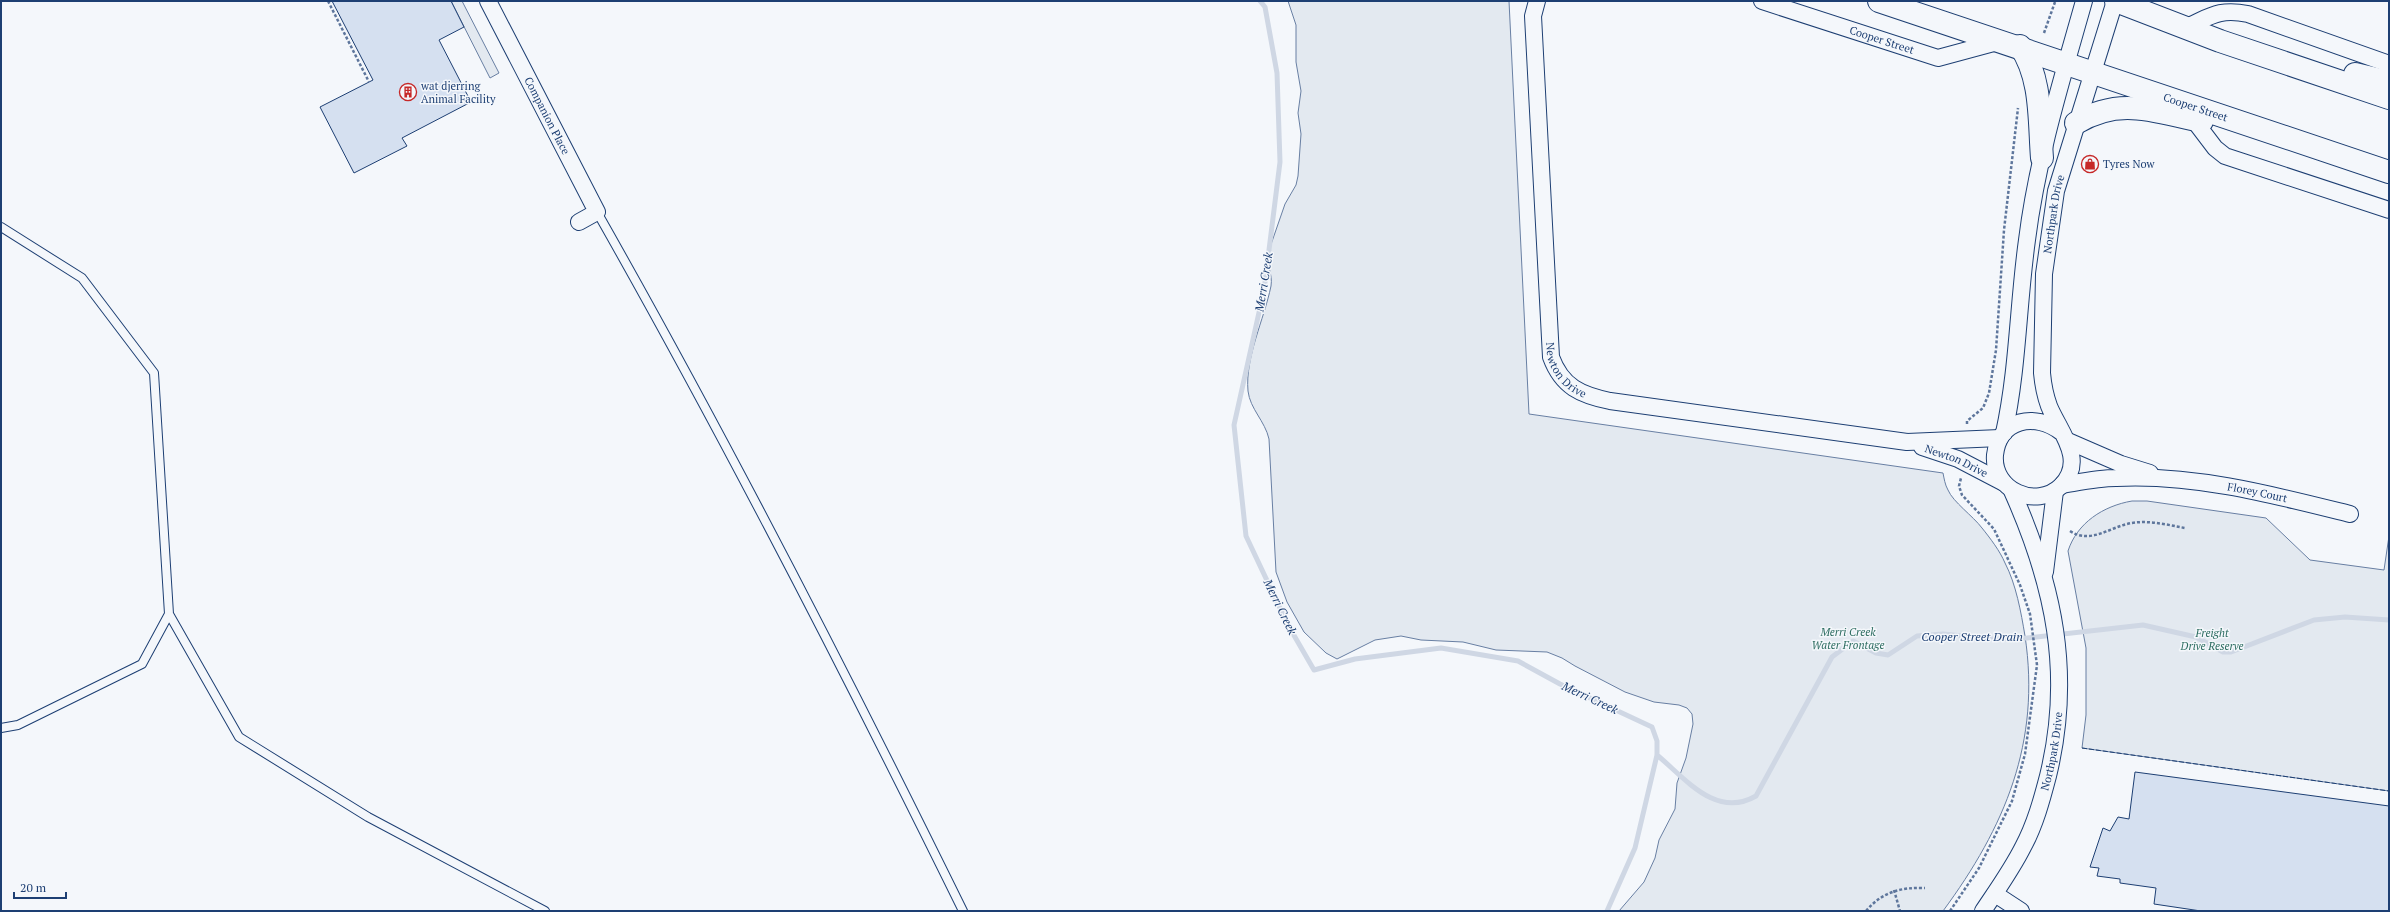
<svg xmlns="http://www.w3.org/2000/svg" width="2390" height="912" viewBox="0 0 2390 912" font-family="'PT Serif',serif">
<style>
.green{fill:#e3e9f0;stroke:#687fa3}
.lines{fill:none;stroke-linecap:round;stroke-linejoin:round}
.stream{stroke:#cfd7e4;stroke-width:5}
.building{fill:#d5e0f0;stroke:#1d3f73}
.lane-casing{stroke:#1d3f73;stroke-width:10}
.street-casing{stroke:#1d3f73;stroke-width:18}
.primary-casing{stroke:#1d3f73;stroke-width:24}
.path{stroke:#5e769c;stroke-width:2.5;stroke-dasharray:3 2;stroke-linecap:butt}
.lane{stroke:#f4f7fb;stroke-width:8}
.street{stroke:#f4f7fb;stroke-width:16}
.primary{stroke:#f4f7fb;stroke-width:22}
.fence{stroke:#1d3f73;stroke-width:1;stroke-dasharray:5 2;stroke-linecap:butt}
.labels{text-anchor:middle;stroke-width:3;stroke-linejoin:round;paint-order:stroke}
.street-label{font-size:11px;fill:#1d3f73;stroke:#f4f7fb}
.poi-label{font-size:11px;fill:#1d3f73;stroke:#f4f7fb;text-anchor:start}
.park-label{font-size:11px;font-style:italic;fill:#2c6c60;stroke:#f4f7fb}
.water-label{font-size:12px;font-style:italic;fill:#1d3f73;stroke:#f4f7fb}
</style>
<rect width="100%" height="100%" fill="#f4f7fb"/>
<path class="green" d="M451,1H462L499,73L490,78Z
M1288,1H1509L1529,414L1943,473C1944,478 1945,485 1948,490C1953,502 1973,516 1982,528C1990,538 2000,551 2005,563C2016,584 2021,612 2025,636C2041,742 2005,827 1943,911H1619L1644,882L1655,858L1659,840L1675,809L1677,783L1686,758L1693,724L1692,714L1687,708L1679,705L1654,702L1625,692L1575,666L1562,658L1547,652L1496,650L1463,642L1421,640L1401,636L1375,640L1337,659L1326,653L1304,632L1287,602L1276,572L1269,439C1265,421 1250,409 1248,391C1245,357 1264,320 1271,286C1273,274 1266,265 1268,253L1285,204L1296,185L1298,176L1301,134L1298,113L1301,91L1296,62V25Z
M2132,501H2147L2266,518L2310,560L2384,570L2389,536V791L2082,748L2086,715V648L2068,551C2077,523 2103,506 2132,501Z"/>
<g class="lines">
<path class="stream" d="M1260,1L1265,7L1277,73L1280,162L1264,290L1234,425L1246,536L1288,625L1314,670L1355,659L1441,648L1518,661L1560,684L1652,727L1657,741V755L1635,848L1607,911
M1657,755C1686,779 1716,819 1756,796L1832,657L1853,641L1876,653L1888,655L1917,636L1943,634L1992,639L2027,638L2143,625L2196,637L2223,652H2231L2314,620L2345,617L2389,620"/>
</g>
<path class="building" d="M332,1H451L464,27L439,40L471,102L402,138L407,146L354,173L320,107L373,80Z
M2135,772L2389,806V911H2201L2154,904L2156,888L2120,883V879L2097,876L2099,868L2090,867L2103,828L2110,831L2118,817L2129,819Z"/>
<g class="lines">
<g class="lane-casing">
<path id="lane" d="M597,212C727,441 847,675 963,911
M1,227L82,278L154,373L169,614L142,664L18,725L1,728
M169,614L239,737L368,817L545,911"/>
</g>
<g class="street-casing">
<g id="street">
<path id="s1" d="M488,1L597,212L579,222"/>
<path id="s2" d="M1537,1L1533,16L1551,357C1562,387 1581,395 1610,401L1907,442L2000,438"/>
<path id="s3" d="M1762,1L1938,58L2001,41"/>
<path d="M2184,28C2210,17 2218,8 2248,14L2389,64"/>
<path d="M2193,119L2215,148L2225,156L2389,210"/>
<path id="s4" d="M2061,432C2035,412 1999,419 1995,455C1992,490 2036,510 2061,486C2087,460 2059,431 2049,406C2045,395 2043,384 2042,373L2044,274L2056,191L2115,1"/>
<path d="M2004,433C2018,369 2018,304 2027,240C2037,159 2062,79 2084,1"/>
<path d="M2068,441L2121,464L2150,473"/>
<path id="s5" d="M1922,447L1958,459L2004,483"/>
<path id="s6" d="M2062,485C2080,482 2098,478 2116,478C2195,474 2274,495 2350,514"/>
<path d="M2045,572L2055,491"/>
<path d="M1995,894L2021,911"/>
<path id="s7" d="M1983,911C1997,890 2012,869 2023,847C2035,825 2042,799 2048,776C2073,674 2054,585 2012,491"/>
</g>
</g>
<g class="primary-casing">
<g id="primary">
<path id="s8" d="M1879,1L2389,172"/>
<path d="M2116,1L2220,41L2389,98"/>
<path d="M2020,46C2042,78 2039,120 2042,158"/>
<path d="M2355,74L2389,82"/>
<path d="M2076,123C2121,96 2155,112 2202,121"/>
</g>
</g>
<path class="path" d="M328,1L369,82
M2044,33L2055,2
M1967,424V421L1983,408L1989,393L1996,350L2004,230L2018,108
M2070,531C2091,545 2111,526 2132,523C2150,520 2168,525 2185,528
M1894,890L1900,911
M1866,911C1882,892 1901,887 1925,888
M1950,911L1979,868L2012,801L2025,754L2037,665L2030,614L2020,585L1994,529L1962,495L1959,486L1961,478"/>
<use href="#lane" class="lane"/>
<use href="#street" class="street"/>
<use href="#primary" class="primary"/>
<path class="fence" d="M2082,748L2389,791"/>
</g>
<defs>
<g id="building-ring" transform="scale(0.9)"><circle r="9.5" fill="#f4f7fb" stroke="#c62828" stroke-width="1.5"/><path d="M-4-6H4V6H1V3H-1V6H-4ZM-2.5-4.3h1.7v1.8h-1.7ZM.8-4.3h1.7v1.8H.8ZM-2.5-1h1.7V.8h-1.7ZM.8-1h1.7V.8H.8Z" fill="#c62828"/></g>
<g id="shop-ring" transform="scale(0.9)"><circle r="9.5" fill="#f4f7fb" stroke="#c62828" stroke-width="1.5"/><path d="M-5-2.5h2.3a2.7 3.5 0 0 1 5.4 0H5L5.5 6h-11ZM-1.5-2.5h3a1.5 2.3 0 0 0-3 0Z" fill="#c62828"/></g>
</defs>
<g fill-rule="evenodd">
<use href="#building-ring" x="408" y="92"/>
<use href="#shop-ring" x="2090" y="164"/>
</g>
<g class="labels">
<g class="street-label">
<text dy="4" stroke="none"><textPath href="#s3" startOffset="126">Cooper Street</textPath></text>
<text dy="4" stroke="none"><textPath href="#s8" startOffset="334">Cooper Street</textPath></text>
<text dy="4" stroke="none"><textPath href="#s1" startOffset="129">Companion Place</textPath></text>
<text dy="4" stroke="none"><textPath href="#s4" startOffset="462">Northpark Drive</textPath></text>
<text dy="4" stroke="none"><textPath href="#s2" startOffset="376">Newton Drive</textPath></text>
<text dy="4" stroke="none"><textPath href="#s5" startOffset="37">Newton Drive</textPath></text>
<text dy="4" stroke="none"><textPath href="#s6" startOffset="197">Florey Court</textPath></text>
<text dy="4" stroke="none"><textPath href="#s7" startOffset="176">Northpark Drive</textPath></text>
</g>
<g class="poi-label">
<text x="421" y="90">wat djerring<tspan x="421" dy="13">Animal Facility</tspan></text>
<text x="2103" y="168">Tyres Now</text>
</g>
<g class="park-label">
<text x="1848" y="636">Merri Creek<tspan x="1848" dy="13">Water Frontage</tspan></text>
<text x="2212" y="637">Freight<tspan x="2212" dy="13">Drive Reserve</tspan></text>
</g>
<g class="water-label">
<text transform="translate(1264 282) rotate(-81)" y="4">Merri Creek</text>
<text transform="translate(1280 607) rotate(64)" y="4">Merri Creek</text>
<text x="1972" y="641">Cooper Street Drain</text>
<text transform="translate(1590 698) rotate(25)" y="4">Merri Creek</text>
</g>
</g>
<rect width="2390" height="912" fill="none" stroke="#1d3f73" stroke-width="4"/>
<path d="M14 892v6h52v-6" fill="none" stroke="#1d3f73" stroke-width="2"/>
<text x="20" y="892" font-size="12" fill="#1d3f73" stroke="#f4f7fb" stroke-width="3" paint-order="stroke">20 m</text>
</svg>
